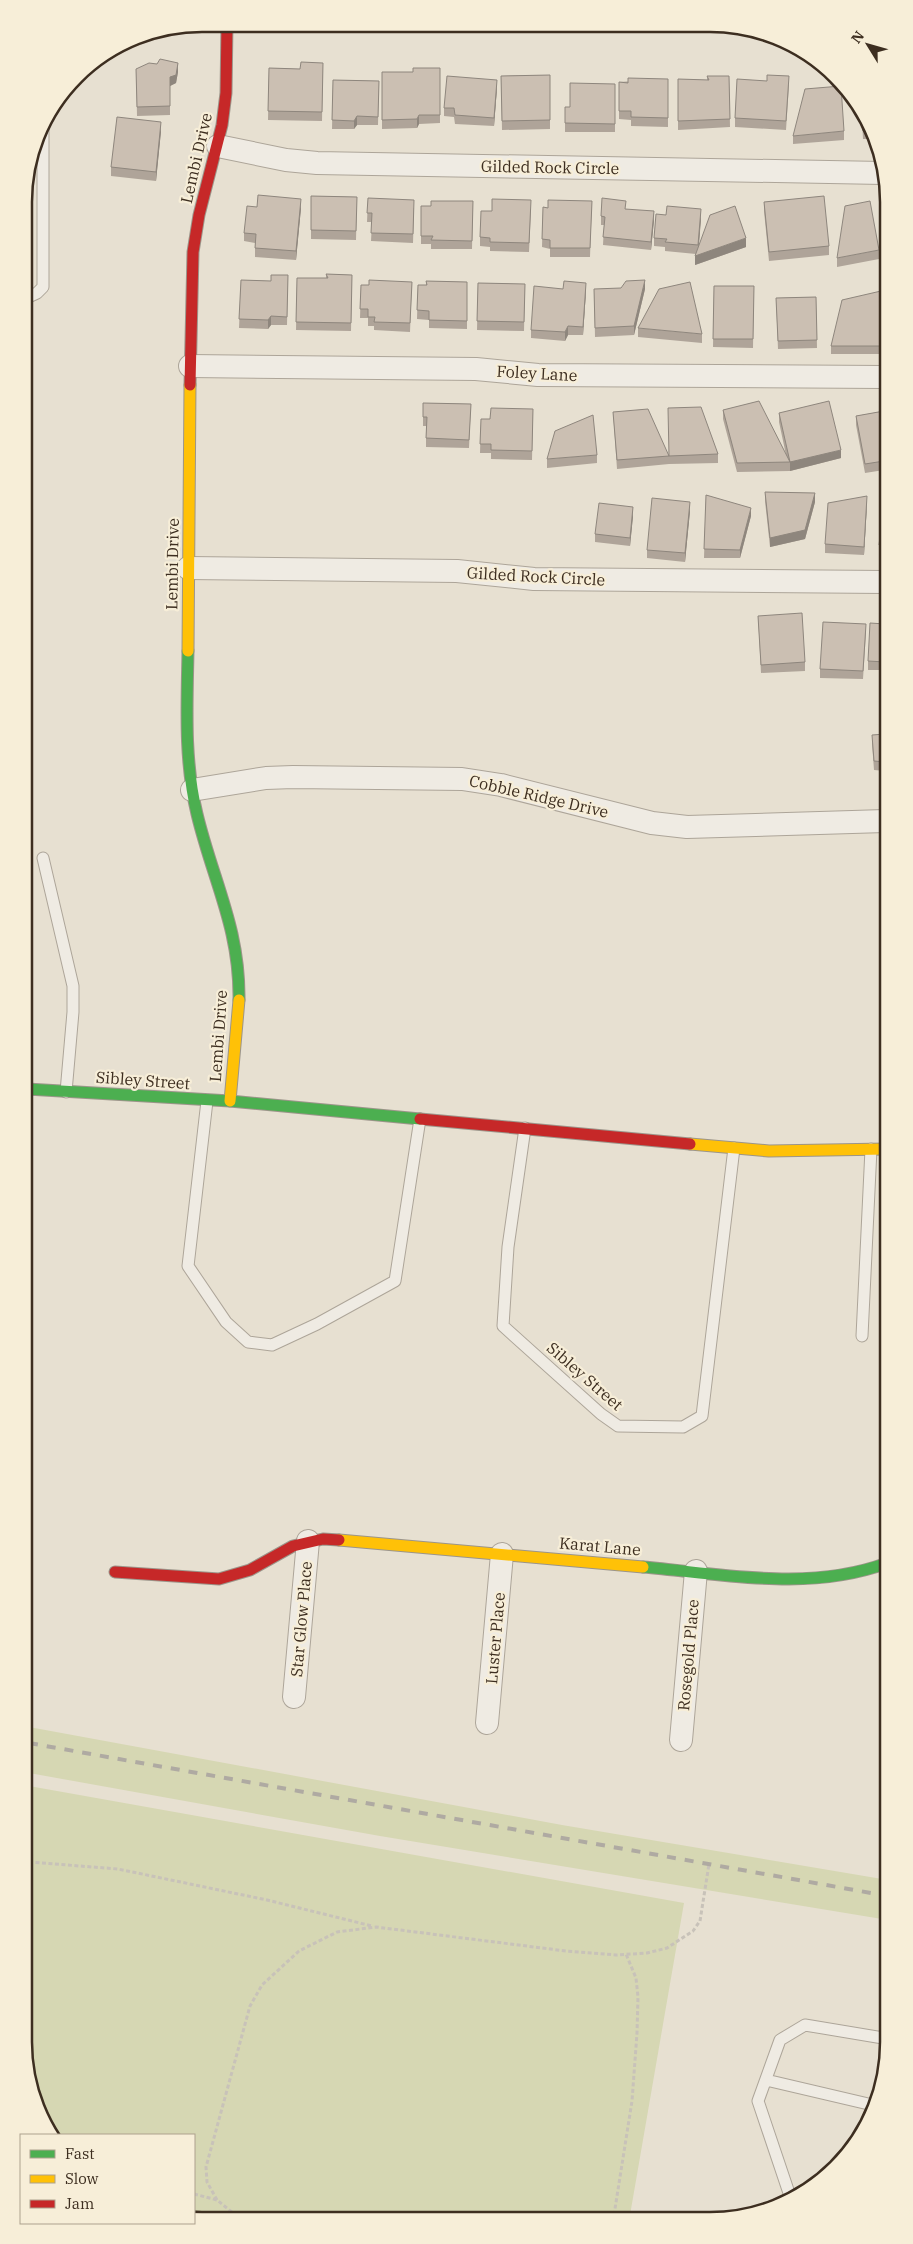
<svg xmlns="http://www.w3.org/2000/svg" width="913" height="2244" viewBox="0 0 913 2244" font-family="'IBM Plex Serif',serif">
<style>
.green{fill:#d6d7b3}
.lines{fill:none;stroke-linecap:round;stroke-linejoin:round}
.lane-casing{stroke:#ada599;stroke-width:13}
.street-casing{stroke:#ada599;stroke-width:24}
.fast-casing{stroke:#9c958a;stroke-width:13}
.slow-casing{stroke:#9c958a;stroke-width:13}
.jam-casing{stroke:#9c958a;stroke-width:13}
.path{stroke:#c8c2b9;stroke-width:3;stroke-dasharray:4 2.5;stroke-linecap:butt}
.lane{stroke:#efebe3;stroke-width:11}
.street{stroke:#efebe3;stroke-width:22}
.fast{stroke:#4caf50;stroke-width:11}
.slow{stroke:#ffc107;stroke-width:11}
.jam{stroke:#c62828;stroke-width:11}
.rail{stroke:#afaaa2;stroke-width:4;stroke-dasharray:9 9;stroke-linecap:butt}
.wall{fill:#afa499}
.shaded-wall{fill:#8e867d}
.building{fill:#cbbfb2;stroke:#8e867d}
.labels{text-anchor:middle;stroke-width:4.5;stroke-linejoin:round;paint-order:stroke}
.street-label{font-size:16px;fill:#3d2e20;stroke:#f7eed8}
.rim{fill:none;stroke:#3d2e20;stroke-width:2.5}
</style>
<rect width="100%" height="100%" fill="#e7e0d1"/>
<path class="green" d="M29,1727L562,1825L888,1880V1920L380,1836L29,1773Z
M29,1786L684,1903L630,2215L194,2217V2135H51L30,2088Z"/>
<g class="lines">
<g class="lane-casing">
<path id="lane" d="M24,299L37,293L43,287V127L42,125
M43,858L73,986V1012L66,1092
M207,1101L188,1266L226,1322L248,1342L272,1345L317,1324L395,1281L420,1119
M525,1128L508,1247L503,1326L601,1414L618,1426L683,1427L702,1416L734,1148
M862,1336L871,1149
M766,2080L877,2106
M791,2199L758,2101L780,2040L805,2025L889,2039"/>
</g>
<g class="street-casing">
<path id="street" d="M218,146L286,160L317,163L883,173
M190,366L476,369L538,375L884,377
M188,568L457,571L534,579L885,582
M192,790L266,778L293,777L462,779L501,785L652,823L687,827L885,821
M294,1697L308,1541
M487,1723L502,1554
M681,1740L696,1571"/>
</g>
<g class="fast-casing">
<path id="fast" d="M188,651C187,706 184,760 197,814C213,881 240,928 239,1000
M27,1089L230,1101L420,1119
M643,1567C724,1574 809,1592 887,1563"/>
</g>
<g class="slow-casing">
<path id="slow" d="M188,651L190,385
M230,1101L239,1000
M690,1144L769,1151L886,1149
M339,1540L643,1567"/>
</g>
<g class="jam-casing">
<path id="jam" d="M190,385L193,252L199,215L222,125L226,93L227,24
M420,1119L690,1144
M115,1572L219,1579L250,1570L293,1546L323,1539L339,1540"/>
</g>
<path class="path" d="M29,1862L118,1869L267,1900L372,1926
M194,2194L217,2200L238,2217
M217,2200L207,2182L206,2167L250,2006L262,1985L299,1951L337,1932L376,1927L566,1951L616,1955L647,1953L667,1948L693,1931L700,1921L709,1864
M614,2215L632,2101L637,2033L638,1997L636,1978L626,1954"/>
<use href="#lane" class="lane"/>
<use href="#street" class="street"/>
<use href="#fast" class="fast"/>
<use href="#slow" class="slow"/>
<use href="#jam" class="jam"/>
<path class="rail" d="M29,1743L888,1896"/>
</g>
<path class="wall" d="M323,63L322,121L268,120L269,68L300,69Z
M440,68V123L419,124L417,128L382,129V72H413Z
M136,69L178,72L176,83L170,86V115L137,116Z
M550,75V129L502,130L501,76Z
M707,76H729L730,127L678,130V79L707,80Z
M668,79V127L631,126V120L619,119V82Z
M333,80L379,81L378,125H357L354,129H332Z
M767,81L789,85L786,130L735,127V118Z
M615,84V132H565V107H570Z
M497,88L494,126L455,124L454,117L444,116V108Z
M862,120L874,139H863Z
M161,131L156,181L111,176V167Z
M844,131V140L793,144V136Z
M311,196L357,197L356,240L311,239Z
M368,198L414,208L413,243L371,241L372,222H367Z
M473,201L472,249H431V244H421V206H431Z
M592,201L590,257H550V249L542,247L543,207L548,208Z
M764,202L829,246V255L769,261L764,211Z
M257,207L301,208L296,260L255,257V243L244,241V233Z
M531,209L529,252L490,251V247L480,246V237L492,211Z
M626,209L654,220L651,250L603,245L604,225H601V216Z
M701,218L699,246L746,247L695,265L696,254L665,251V247L654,246V238Z
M879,250V259L837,267V258Z
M326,274L352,275L351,331L296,330L297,278H326Z
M288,275L287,325H271L268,329L239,328L241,280L271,281Z
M426,281L467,282V329L429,328V320L417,319L418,285H426Z
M412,282L410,332L374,330V326H368V318H360L361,285H369Z
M478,283L525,284L524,331L477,330Z
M714,286H754L753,348L713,347Z
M594,289H645L634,335L595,337Z
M586,291L583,335H568L565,341L531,338V330Z
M881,291L880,354H831V346Z
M816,297L817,348L778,349L776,298Z
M638,328L702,334V343L638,337Z
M423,403L471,404L469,448L426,447V426H423Z
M533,409L532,460L491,459V453H480L481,419H490Z
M723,410L786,455L779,422V413L841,458L790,471L737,472L723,419Z
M884,411V470L865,473L856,425V416Z
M613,412L669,455L718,454V463L669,464L617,469Z
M597,455V463L547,468V459Z
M765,492L815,502L805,539L770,547L765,501Z
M706,495L751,516L740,558H704Z
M867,504L864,555L825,553V544Z
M884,505V555L879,554V545Z
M690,511L685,562L647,558V550Z
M633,516L630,546L595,542V534Z
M758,616L805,662V671L761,673Z
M885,624V670H868V661Z
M866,632L863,679L820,678V669Z
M885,734V771L874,770L872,743Z"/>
<path class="shaded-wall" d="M178,63V72L176,83L170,86V77Z
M497,80V88L494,126V118Z
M419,115V124L417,128V119Z
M357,116V125L354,129V121Z
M161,122V131L156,181V172Z
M301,199V208L296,260V251Z
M701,209V218L698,254V245Z
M654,211V220L651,250V242Z
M746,238V247L695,265V256Z
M645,280V289L634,335V326Z
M586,283V291L583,335V327Z
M271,316V325L268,329V320Z
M568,326V335L565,341V332Z
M841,450V458L790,471V462Z
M815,493V502L805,539L770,547V538Z
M867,496V504L864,555V547Z
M690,502V511L685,562V553Z
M633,507V516L630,546V538Z
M751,508V516L740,558V550Z
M29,985V997L27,1022V1009Z"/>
<path class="building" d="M160,59L178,63L176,75L170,77V106L137,107L136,69L149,63L157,64Z
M301,62L323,63L322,112L268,111L269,68L300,69Z
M413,68H440V115H419L417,119L382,120V72H413Z
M550,75V120L502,121L501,76Z
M767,75L789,76L786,121L735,118L737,79L767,81Z
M447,76L497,80L494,118L455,115L454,108H444Z
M707,76H729L730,119L678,121V79L709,80Z
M628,78L668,79V118L631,117V111H619V82L628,83Z
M333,80L379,81L378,117L357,116L354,121L332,120Z
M570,83L615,84V124L565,123V107H570Z
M841,86L844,131L793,136L805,89Z
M117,117L161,122L156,172L111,167Z
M863,120L869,131H863Z
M258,195L301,199L296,251L255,248L256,234L244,233L247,206L257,207Z
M311,196L357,197L356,231L311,230Z
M824,196L829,246L769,252L764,202Z
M368,198L414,200L413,234L371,233L372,213H367Z
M602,198L626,201L625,209L654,211L651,242L603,237L605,217L601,216Z
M492,199L531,200L529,243L490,242V238L480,237L481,211H492Z
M548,200L592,201L590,248H550V240L542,239L543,207L548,208Z
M431,201H473L472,241L431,240L433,236H421V206H431Z
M870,201L879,250L837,258L845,206Z
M667,206L701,209L698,245L665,242L667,239L654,238L656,214L666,215Z
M735,206L746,238L695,256L710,215Z
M326,274L352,275L351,323L296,322L297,278H328Z
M271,275H288L287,317L271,316L268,320L239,319L241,280L271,281Z
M369,280L412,282L410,323L374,322L375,317H368V309H360L361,285H369Z
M645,280L634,326L595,328L594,289L621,288L626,281Z
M426,281L467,282V321L429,320V311L417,310L418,285H427Z
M564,281L586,283L583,327L568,326L565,332L531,330L534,286L563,289Z
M690,282L702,334L638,328L659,289Z
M478,283L525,284L524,322L477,321Z
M714,286H754L753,339H713Z
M881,291L880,346H831L842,300Z
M816,297L817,340L778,341L776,298Z
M759,401L790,462L779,413L829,401L841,450L790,462L737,463L723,410Z
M423,403L471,404L469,440L426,438L427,417H423Z
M701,407L718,454L669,456L668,408Z
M491,408L533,409L532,451L491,450V444H480L481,419H490Z
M648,409L669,456L617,460L613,412Z
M884,411V461L865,464L856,416Z
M593,415L597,455L547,459L555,431Z
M765,492L815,493L805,530L770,538Z
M706,495L751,508L740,550L704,549Z
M867,496L864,547L825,544L828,503Z
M652,498L690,502L685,553L647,550Z
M599,503L633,507L630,538L595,534Z
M884,505V546L879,545Z
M802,613L805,662L761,665L758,616Z
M823,622L866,624L863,671L820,669Z
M870,623L885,624V662L868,661Z
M885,734V762L874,761L872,735Z
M26,984L29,985L27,1009Z"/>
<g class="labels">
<g class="street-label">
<text transform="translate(196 158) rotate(-77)" y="6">Lembi Drive</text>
<text transform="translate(550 167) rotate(1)" y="6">Gilded Rock Circle</text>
<text transform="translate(537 373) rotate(3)" y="6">Foley Lane</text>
<text transform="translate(172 564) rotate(-89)" y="6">Lembi Drive</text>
<text transform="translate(536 576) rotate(3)" y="6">Gilded Rock Circle</text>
<text transform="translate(539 796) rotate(13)" y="6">Cobble Ridge Drive</text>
<text transform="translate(218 1036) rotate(-86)" y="6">Lembi Drive</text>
<text transform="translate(143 1080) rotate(4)" y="6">Sibley Street</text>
<text transform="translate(585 1376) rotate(41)" y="6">Sibley Street</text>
<text transform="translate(600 1546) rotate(5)" y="6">Karat Lane</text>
<text transform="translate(301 1619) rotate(-85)" y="6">Star Glow Place</text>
<text transform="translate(495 1638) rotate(-85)" y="6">Luster Place</text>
<text transform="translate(688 1655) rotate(-85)" y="6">Rosegold Place</text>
</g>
</g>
<path d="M0 0H913V2244H0ZM202 32H710A170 170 0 0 1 880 202V2042A170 170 0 0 1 710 2212H202A170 170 0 0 1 32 2042V202A170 170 0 0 1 202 32Z" fill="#f7eed8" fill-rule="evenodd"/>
<path class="rim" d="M202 32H710A170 170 0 0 1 880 202V2042A170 170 0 0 1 710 2212H202A170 170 0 0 1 32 2042V202A170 170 0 0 1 202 32Z"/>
<rect x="20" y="2134" width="175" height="90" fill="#f7eed8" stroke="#ada18e"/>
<rect x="30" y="2150" width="25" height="8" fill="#4caf50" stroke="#ada18e"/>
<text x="65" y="2159" font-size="15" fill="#3d2e20">Fast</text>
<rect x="30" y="2175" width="25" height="8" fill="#ffc107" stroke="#ada18e"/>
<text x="65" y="2184" font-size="15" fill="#3d2e20">Slow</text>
<rect x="30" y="2200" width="25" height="8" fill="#c62828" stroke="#ada18e"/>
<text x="65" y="2209" font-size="15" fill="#3d2e20">Jam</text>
<g transform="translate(868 45) rotate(307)" stroke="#f7eed8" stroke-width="4" paint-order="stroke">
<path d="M0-4L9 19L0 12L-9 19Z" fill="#3d2e20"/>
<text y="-8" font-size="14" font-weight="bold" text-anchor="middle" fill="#3d2e20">N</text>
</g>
</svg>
